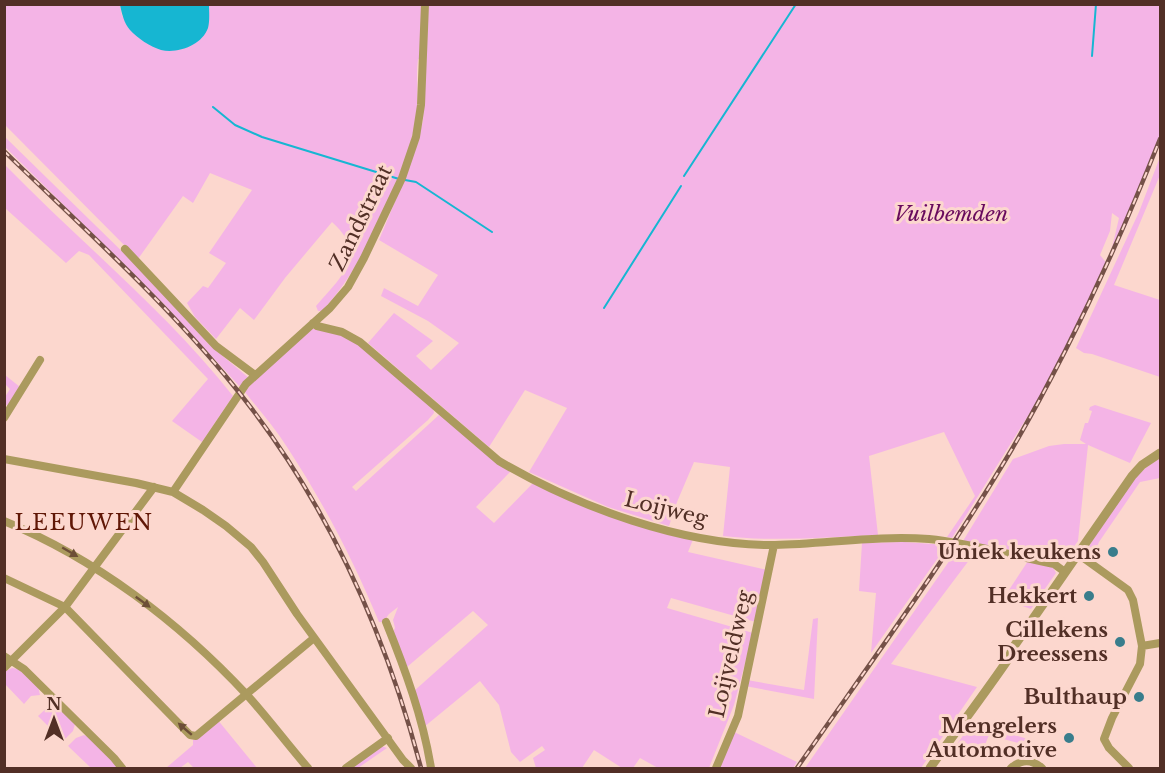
<svg xmlns="http://www.w3.org/2000/svg" width="1165" height="773" viewBox="0 0 1165 773" font-family="'Libre Baskerville',serif">
<style>
.green{fill:#f4b4e6;fill-rule:evenodd}
.water{fill:#16b6d2}
.lines{fill:none;stroke-linecap:round;stroke-linejoin:round}
.stream{stroke:#16b6d2;stroke-width:2}
.minor{stroke:#ab9a5e;stroke-width:8}
.tertiary{stroke:#ab9a5e;stroke-width:9}
.rail-casing{stroke:#755148;stroke-width:4.5}
.rail{stroke:#fcd7ce;stroke-width:2;stroke-dasharray:7;stroke-linecap:butt}
.oneway{fill:#6d4f37}
.poi-dot{fill:#397d8c;stroke:#fcd7ce;stroke-width:2}
.labels{text-anchor:middle;stroke-width:6;stroke-linejoin:round;paint-order:stroke}
.park-label{font-size:21px;font-style:italic;fill:#690a5d;stroke:#fcd7ce}
.street-label{font-size:21px;fill:#522f26;stroke:#fcd7ce}
.poi-label{font-size:21px;font-weight:bold;fill:#522f26;stroke:#fcd7ce;text-anchor:end}
.neighbourhood-label{font-size:22px;letter-spacing:1.5px;fill:#601706;stroke:#fcd7ce}
</style>
<rect width="100%" height="100%" fill="#fcd7ce"/>
<path class="green" d="M4,5H120L122,16L161,50H178L191,46L209,9V5H423L420,60L418,59C415,79 420,98 416,118C407,174 361,271 322,311H318L316,306C340,278 369,255 332,222L285,278L254,320L240,308L216,339L195,317L187,303L203,286L208,288L226,263L209,253L252,190L210,173L193,203L183,196L138,259L5,125Z
M428,5H1160V141L1127,224L1077,330L1044,390L952,538L947,537L975,496L944,432L869,456L878,535C826,537 775,542 723,536L730,467L694,462L677,502L669,526L608,507L529,472L567,408L525,390L489,447L368,343L394,313L433,341L416,356L431,370L459,343L428,321L381,296L384,288L418,306L438,275L379,240L409,168L423,121ZM1112,213L1119,218L1108,265L1100,255L1110,231Z
M4,136L138,267L224,357L250,379L240,387L166,306L5,147Z
M1160,157V175L1114,285L1160,300V377L1092,354L1084,353L1076,348L1139,212Z
M5,165C80,242 166,311 233,396L202,442L172,421L208,379L89,255L79,251L66,263L5,208Z
M310,329C352,325 403,382 433,408L434,413L428,420L352,487L356,491L440,414L511,471L476,507L494,523L534,482L619,518L694,537L688,552L767,570L756,622L671,598L667,608L753,633L734,705L709,768H658L640,758L633,768H622L594,750L582,768H536L533,758L545,750L542,746L520,762L511,752L499,705L480,681L424,727L414,691L488,625L473,611L407,667L393,632L395,628L393,620L398,607L389,614L383,622H379C354,561 323,502 287,447C275,428 259,410 245,392L256,378Z
M5,375L20,387L8,406L4,403L5,397L10,389L5,384Z
M1095,405L1151,423L1130,463L1088,445L1078,541L1065,559L1063,560L963,541L1013,459L1049,446L1064,444H1086L1080,440L1085,423H1088L1092,411L1089,410L1090,407Z
M1160,458V478L1140,482L1099,542L1093,556L1089,546C1108,516 1128,476 1160,458Z
M904,542L947,545L871,653L876,593L859,591L862,543Z
M959,547L976,551L891,664L977,687L921,768H805Z
M1028,561L1052,566L1056,573L1031,609L1003,599Z
M818,618L814,699L745,686L747,680L804,690L813,619Z
M12,668L18,669L38,686L40,695L31,696L24,704L5,684L4,672Z
M55,705L75,724L73,731L63,741L38,716L49,706Z
M217,719L257,768H194L188,762L180,768H166L193,745V740Z
M972,723L975,724L1028,739L1022,744L989,735L980,757L957,744Z
M734,732L797,762L793,768H719Z
M84,735L91,738L121,768H91L68,746L76,738Z
M381,746L387,748L358,768H351Z"/>
<path class="water" d="M120,5H209C209,11 210,21 208,28C202,45 178,54 161,50C151,47 137,38 130,30C124,23 122,14 120,5Z"/>
<g class="lines">
<path class="stream" d="M1092,56L1096,4
M213,107L235,125L262,137L399,179
M684,176L796,4
M405,180L416,182L492,232
M604,308L681,186"/>
<path class="minor" d="M125,249L216,346L255,375
M313,323L317,326L342,332L360,342L499,461C577,507 684,546 775,545C826,544 878,535 929,539C971,543 1013,556 1054,564L1065,572
M4,418L40,360
M4,459L136,483L173,492L203,510L226,526L251,547L263,562L297,614L403,760L411,768
M173,492L246,384L330,308L348,287L364,258L402,178L416,137L421,105L425,4
M4,521C96,559 179,622 247,695C268,718 287,744 308,768
M1078,554L1128,590L1133,600L1142,646L1140,664L1112,718L1104,739L1109,748L1129,768
M4,578L65,607L190,735L196,736L314,638
M386,622C405,669 423,718 431,768
M1142,646L1160,643
M4,656L24,669L114,758L122,768
M4,668L65,607L154,487
M346,768L388,738
M716,768L738,716L774,545
M1011,768C1022,759 1031,759 1042,768"/>
<path class="tertiary" d="M930,768C956,731 983,696 1009,658L1012,649L1132,476L1142,465L1160,453"/>
<g class="rail-casing">
<path id="rail" d="M4,151C79,224 157,294 224,374C321,489 383,624 421,768
M797,768C870,663 947,559 1012,449C1070,349 1118,245 1160,139"/>
</g>
<use href="#rail" class="rail"/>
</g>
<defs><path id="oneway-solid" d="M-6-.8H1V-3.2L6.5 0L1 3.2V.8H-6Z" transform="scale(1.5)"/></defs>
<g class="oneway">
<use href="#oneway-solid" transform="translate(70 552) rotate(30)"/>
<use href="#oneway-solid" transform="translate(143 602) rotate(36)"/>
<use href="#oneway-solid" transform="translate(185 729) rotate(-139)"/>
</g>
<g class="poi-dot">
<circle cx="1113" cy="552" r="6"/>
<circle cx="1089" cy="596" r="6"/>
<circle cx="1120" cy="642" r="6"/>
<circle cx="1139" cy="697" r="6"/>
<circle cx="1069" cy="738" r="6"/>
</g>
<g class="labels">
<g class="park-label">
<text x="951" y="221">Vuilbemden</text>
</g>
<g class="street-label">
<text transform="translate(361 218) rotate(-64)" y="7">Zandstraat</text>
<text transform="translate(666 509) rotate(14)" y="7">Loijweg</text>
<text transform="translate(731 654) rotate(-77)" y="7">Loijveldweg</text>
</g>
<g class="poi-label">
<text x="1101" y="559">Uniek keukens</text>
<text x="1077" y="603">Hekkert</text>
<text x="1108" y="637">Cillekens<tspan x="1108" dy="24">Dreessens</tspan></text>
<text x="1127" y="704">Bulthaup</text>
<text x="1057" y="733">Mengelers<tspan x="1057" dy="24">Automotive</tspan></text>
</g>
<g class="neighbourhood-label">
<text x="84" y="530">LEEUWEN</text>
</g>
</g>
<rect width="1165" height="773" fill="none" stroke="#522f26" stroke-width="12"/>
<g transform="translate(54 719)" stroke="#fcd7ce" stroke-width="4.5" paint-order="stroke">
<path d="M0-4.5L10 22L0 15L-10 22Z" fill="#522f26"/>
<text y="-9" font-size="16" font-weight="bold" text-anchor="middle" fill="#522f26">N</text>
</g>
</svg>
